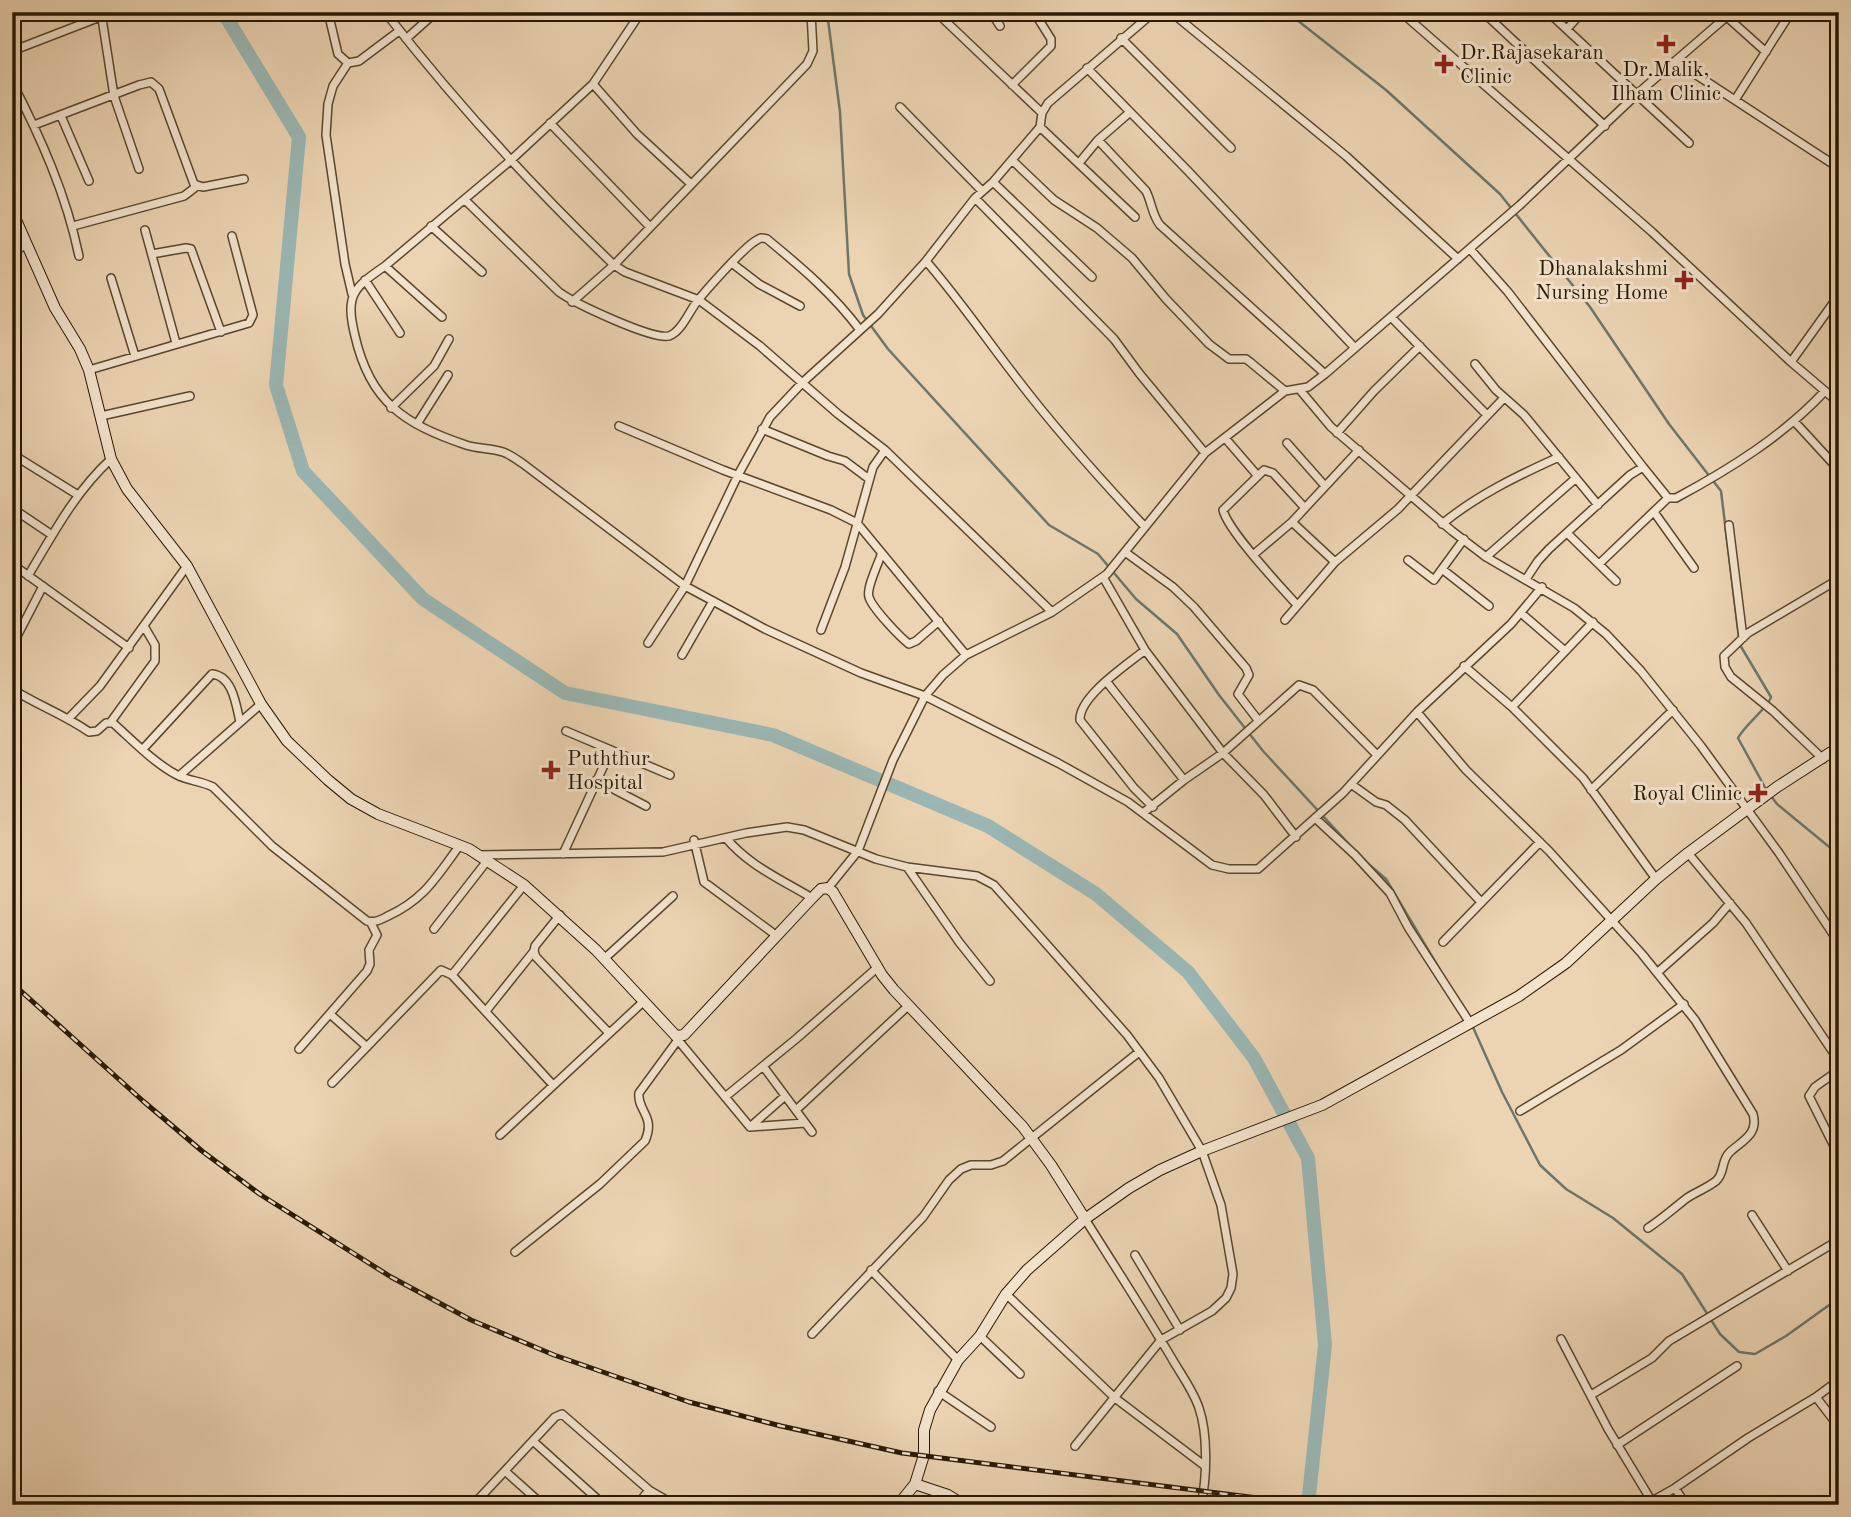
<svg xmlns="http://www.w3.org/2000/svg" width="1851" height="1517" viewBox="0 0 1851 1517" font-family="'Old Standard TT',serif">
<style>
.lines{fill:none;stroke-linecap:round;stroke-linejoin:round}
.stream{stroke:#6c776c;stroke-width:2.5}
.river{stroke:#9ab7b4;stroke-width:14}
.street-casing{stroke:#59472d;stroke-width:10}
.secondary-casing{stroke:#281801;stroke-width:12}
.street{stroke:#f3e3cd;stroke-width:7}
.secondary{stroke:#f3e3cd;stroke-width:10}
.rail-casing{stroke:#281801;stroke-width:5}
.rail{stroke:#f3e3cd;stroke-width:2.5;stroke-dasharray:8;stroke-linecap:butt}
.poi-dot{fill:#8f2418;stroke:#f3e3cd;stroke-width:2.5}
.labels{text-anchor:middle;stroke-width:6;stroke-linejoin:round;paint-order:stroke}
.poi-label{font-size:21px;fill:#281801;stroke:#f3e3cd;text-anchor:start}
</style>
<rect width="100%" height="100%" fill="#ecd4b2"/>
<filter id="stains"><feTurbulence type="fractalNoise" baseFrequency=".00286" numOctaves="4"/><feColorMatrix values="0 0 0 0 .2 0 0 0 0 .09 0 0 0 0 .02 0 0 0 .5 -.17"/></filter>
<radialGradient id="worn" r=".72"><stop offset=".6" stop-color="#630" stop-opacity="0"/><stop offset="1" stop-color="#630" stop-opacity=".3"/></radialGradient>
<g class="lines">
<path class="stream" d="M827,12L840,112L849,274L863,315L888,349L1049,525L1098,554L1136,599L1177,634L1219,695L1263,751L1347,842
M1283,12L1297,20L1386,90L1500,194L1590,307L1669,424L1721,491L1739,638
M1740,645L1771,697C1768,708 1746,723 1738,738L1767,791
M1771,796L1777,804L1839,855
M1366,862L1386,879L1446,980
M1472,1025L1502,1092L1540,1165L1566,1189L1613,1218L1682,1274L1720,1334L1739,1352L1755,1354L1786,1336L1839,1298"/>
<path class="river" d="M223,12L299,137L276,385L303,471L423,599L565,693L773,735L988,826L1096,894L1188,972L1254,1058L1308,1158L1325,1345L1308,1505"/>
<g class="street-casing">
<path id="street" d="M101,12L114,96L139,169
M328,12L338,54L348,63L359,61L399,31
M385,12C455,102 532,186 614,265L625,272L699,300L760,346L838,414L885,450L1052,612L1107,574L1205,453L1285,391L1308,387L1325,374L1520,205L1637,94L1732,12
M641,12L593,84L510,161L385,266C353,288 345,295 355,336C370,402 404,424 466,445C478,449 491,448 503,452C509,454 516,459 522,463L685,586L765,629L861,673L925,696L1058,763L1128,802L1212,865L1229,869H1258L1343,793L1417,712L1511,624L1542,587
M936,12L1042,113
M991,12L1000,26
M1171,12L1346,156L1458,259
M1401,12L1652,232L1791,362L1839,403
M1483,12L1605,126
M1548,12L1689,143
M1715,12L1722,20
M1727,17L1766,52
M1567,29L1582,12
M1121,38L1231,148
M406,39L436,12
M12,51L113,12
M1675,61L1839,168
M348,63L333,86L328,104L326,135L345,264L352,294
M1087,68L1188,171L1355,348
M12,82C41,138 66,194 79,256
M593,84L637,134L691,184
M1012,85L1051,46V39L1034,12
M1735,100L1791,12
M900,107L982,191
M61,116L89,181
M550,123L650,227
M34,125L139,85L151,82L159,89L194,184L203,187L244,179
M1040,127L1135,217
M1098,140L1146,191C1152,203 1152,215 1160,225L1325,374
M1013,161L1054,200L1097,228L1132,258L1166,299L1209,344L1229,359H1246L1250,362L1285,391
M1079,163L1098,140L1129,113
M993,182L1092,277
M975,198L1114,339L1139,373L1205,453
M465,200L559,292C574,303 652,340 669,336C681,332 689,312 696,303C705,291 746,245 757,240C762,237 762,238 767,239C801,267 833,294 860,330
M73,226L184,196L197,186
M431,226L482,272
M145,230L176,343
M1470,249L1508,292L1643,467
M12,252L26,245
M152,254L186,248L191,249L221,332
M926,261C959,299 987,340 1018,380C1057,431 1101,480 1145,527
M733,264L759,284L800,306
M385,266L442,317
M111,278L135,356
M365,280L400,333
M572,302L614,265L807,64L813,51L811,12
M1391,317L1487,415
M1791,362L1839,295
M1475,364L1496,390L1524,415L1598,505
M89,370L249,323L253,315L232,236
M1300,390L1331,427L1452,531L1486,557L1574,608L1606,634L1641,671L1701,746L1779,853L1839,943
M391,408L434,366L449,339
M101,416L190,396
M1794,421L1839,470
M417,424L448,375
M619,426L723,470L831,510L857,523L966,655
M762,429L828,456L845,461L869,479
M1337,433L1374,391L1420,346
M1225,438L1257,475
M1287,443L1325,486
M12,454L78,495
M12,508L52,535
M1654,512L1694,568
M1292,522L1335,562
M1442,524C1477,495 1519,475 1559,457
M1729,525L1743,638
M1567,533L1616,581
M1125,552L1173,587L1194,607L1246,668L1249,675L1238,694L1258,720
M881,555C878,564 866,589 869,597C872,608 900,637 909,644L916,641L939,621
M1253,555L1292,522L1359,450
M1486,557L1576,478
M1408,560L1434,580L1464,539
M12,564L129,648
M1599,564L1668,498
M1442,569L1489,606
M28,576C53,534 75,492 111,459
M1103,577L1145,650L1223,753L1264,795L1296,837
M1526,579L1538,561L1549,549L1630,475L1643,467L1668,498H1676C1730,469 1783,436 1825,391
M1297,605C1280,586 1228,531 1223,510L1264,470L1273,473L1305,508
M1521,613L1565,651
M1285,620L1335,562L1398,509L1504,398
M821,630L845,567L873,467L885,450
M648,643L685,586L738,475L770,417L803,382L878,314L926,261L975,198L993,182L1040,127L1042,113L1048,103L1154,12
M12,646L43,586
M1145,650C1127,665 1079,696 1080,720L1134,788L1153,807
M682,655L713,601
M1464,666L1512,707L1583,778L1656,879
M1106,681L1184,780
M12,689C37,705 65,715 89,732L97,731L106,723H113C132,740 154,763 177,775C189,781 201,781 213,787L272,846L367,921C375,923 380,920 388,916C425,899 437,876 460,845
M1512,707L1593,622
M1417,712L1466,770L1549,851L1642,954L1695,1020L1753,1114C1759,1135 1741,1141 1729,1153C1721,1161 1725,1173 1716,1181C1707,1188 1696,1192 1687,1198C1674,1208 1662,1219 1648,1228
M69,718L100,686L187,566
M110,723L155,661V645L144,626
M566,731L670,775
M143,749L212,674C233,676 236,705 240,722
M1823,759L1773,711L1731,677L1725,667L1724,656L1748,633L1839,579
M179,776L261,704
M596,780L646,806
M1351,784L1376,802L1386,805L1405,820L1481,902
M1591,790L1673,710
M1143,813L1184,780L1223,753L1299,685L1313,690L1377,755
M1315,818L1355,855L1390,893L1408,927L1470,1023
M726,838C748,865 782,880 812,898
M694,840L704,882L777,936
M1688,853L1746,923L1839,1061
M563,854L611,750
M479,855L663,852L746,833L787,827L804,830L876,859L907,867L977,876L994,885L1127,1035L1159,1078L1202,1151L1221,1205L1233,1274L1231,1288L1226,1298L1212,1311L1161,1340L1075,1446
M907,867L959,942L990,981
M828,888L858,851L893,760L925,696L943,675L966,655L1052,612
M560,915L535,946L534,951L536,957L609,1033
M434,929L487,861
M1443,942L1540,842
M604,959L673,896
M1658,972L1713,923L1730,903
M452,975L524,885
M486,1011L534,951
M330,1014L367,1047
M678,1040L750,1127L805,1123
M299,1049L367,971L370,964L369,950L377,935L371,923
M763,1066L812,1132
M1839,1070L1815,1087L1809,1096L1839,1156
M332,1083L441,970L452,975L553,1085
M725,1097L796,1039L878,967
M796,1110L908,1006
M1520,1111L1621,1050L1684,1004
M750,1127L785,1096
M500,1135L643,1002
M1752,1215L1788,1271
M1085,1219C1114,1265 1143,1310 1171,1357C1180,1373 1193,1390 1199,1408C1208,1434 1207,1478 1201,1505
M515,1252L600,1184L645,1141C656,1116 637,1111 639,1093L680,1037
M1135,1255L1180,1330
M871,1270L958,1360
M1006,1294L1115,1398L1205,1466
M812,1334L923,1217L949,1180L961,1169L971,1165H991L1003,1161L1139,1052
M980,1336L1020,1374
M1561,1339L1608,1429L1651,1500
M938,1391L991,1427
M1591,1395L1652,1358L1669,1341L1839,1240
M1816,1397L1839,1427
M533,1441L604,1505
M1617,1445L1737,1366
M505,1471L543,1505
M1675,1488L1686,1505
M473,1505L555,1417L562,1414L649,1490L675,1505
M637,1505L649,1490
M1645,1505L1675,1488L1748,1438L1816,1397L1839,1380"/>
</g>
<g class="secondary-casing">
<path id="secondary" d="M12,211L55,308L80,349L89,370L111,459L127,489L187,566L261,704L287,741L328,780L351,799L378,814L469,849L524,885L596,950L676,1036L684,1035L812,898L821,889L828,888L833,892L882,975L894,990L1023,1127L1051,1165L1085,1219
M915,1484L948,1495L964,1505
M898,1505L915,1484L924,1455V1430L930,1410L958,1360L980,1336L1006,1294L1027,1270L1085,1219L1129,1188L1160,1170L1202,1151L1322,1105L1519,996L1566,963L1656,879L1688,853L1777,787L1839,747"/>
</g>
<use href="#street" class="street"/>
<use href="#secondary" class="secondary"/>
<g class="rail-casing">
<path id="rail" d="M12,983L143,1101L202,1151L261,1195L391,1277L471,1320L554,1355L689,1402L781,1426L902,1453L1313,1505"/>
</g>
<use href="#rail" class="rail"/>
</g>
<g class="poi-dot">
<path d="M1662.5 33.5h7v7h7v7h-7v7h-7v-7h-7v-7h7z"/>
<path d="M1440.5 53.5h7v7h7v7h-7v7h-7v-7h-7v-7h7z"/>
<path d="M1680.5 269.5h7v7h7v7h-7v7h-7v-7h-7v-7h7z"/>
<path d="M547.5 759.5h7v7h7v7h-7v7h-7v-7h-7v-7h7z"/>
<path d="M1754.5 782.5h7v7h7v7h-7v7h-7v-7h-7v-7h7z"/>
</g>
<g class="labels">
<g class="poi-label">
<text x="1460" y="59">Dr.Rajasekaran<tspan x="1460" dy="24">Clinic</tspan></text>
<text x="1666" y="76" text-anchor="middle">Dr.Malik,<tspan x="1666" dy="24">Ilham Clinic</tspan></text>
<text x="1668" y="275" text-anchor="end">Dhanalakshmi<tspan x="1668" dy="24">Nursing Home</tspan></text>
<text x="567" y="765">Puththur<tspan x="567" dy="24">Hospital</tspan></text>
<text x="1742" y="800" text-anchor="end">Royal Clinic</text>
</g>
</g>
<rect width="1851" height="1517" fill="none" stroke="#ecd4b2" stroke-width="42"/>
<rect x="14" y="14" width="1823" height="1489" fill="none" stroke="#281801" stroke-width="3.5"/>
<rect x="21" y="21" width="1809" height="1475" fill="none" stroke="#281801" stroke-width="2"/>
<rect width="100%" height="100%" filter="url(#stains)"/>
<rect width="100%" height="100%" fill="url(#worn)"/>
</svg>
